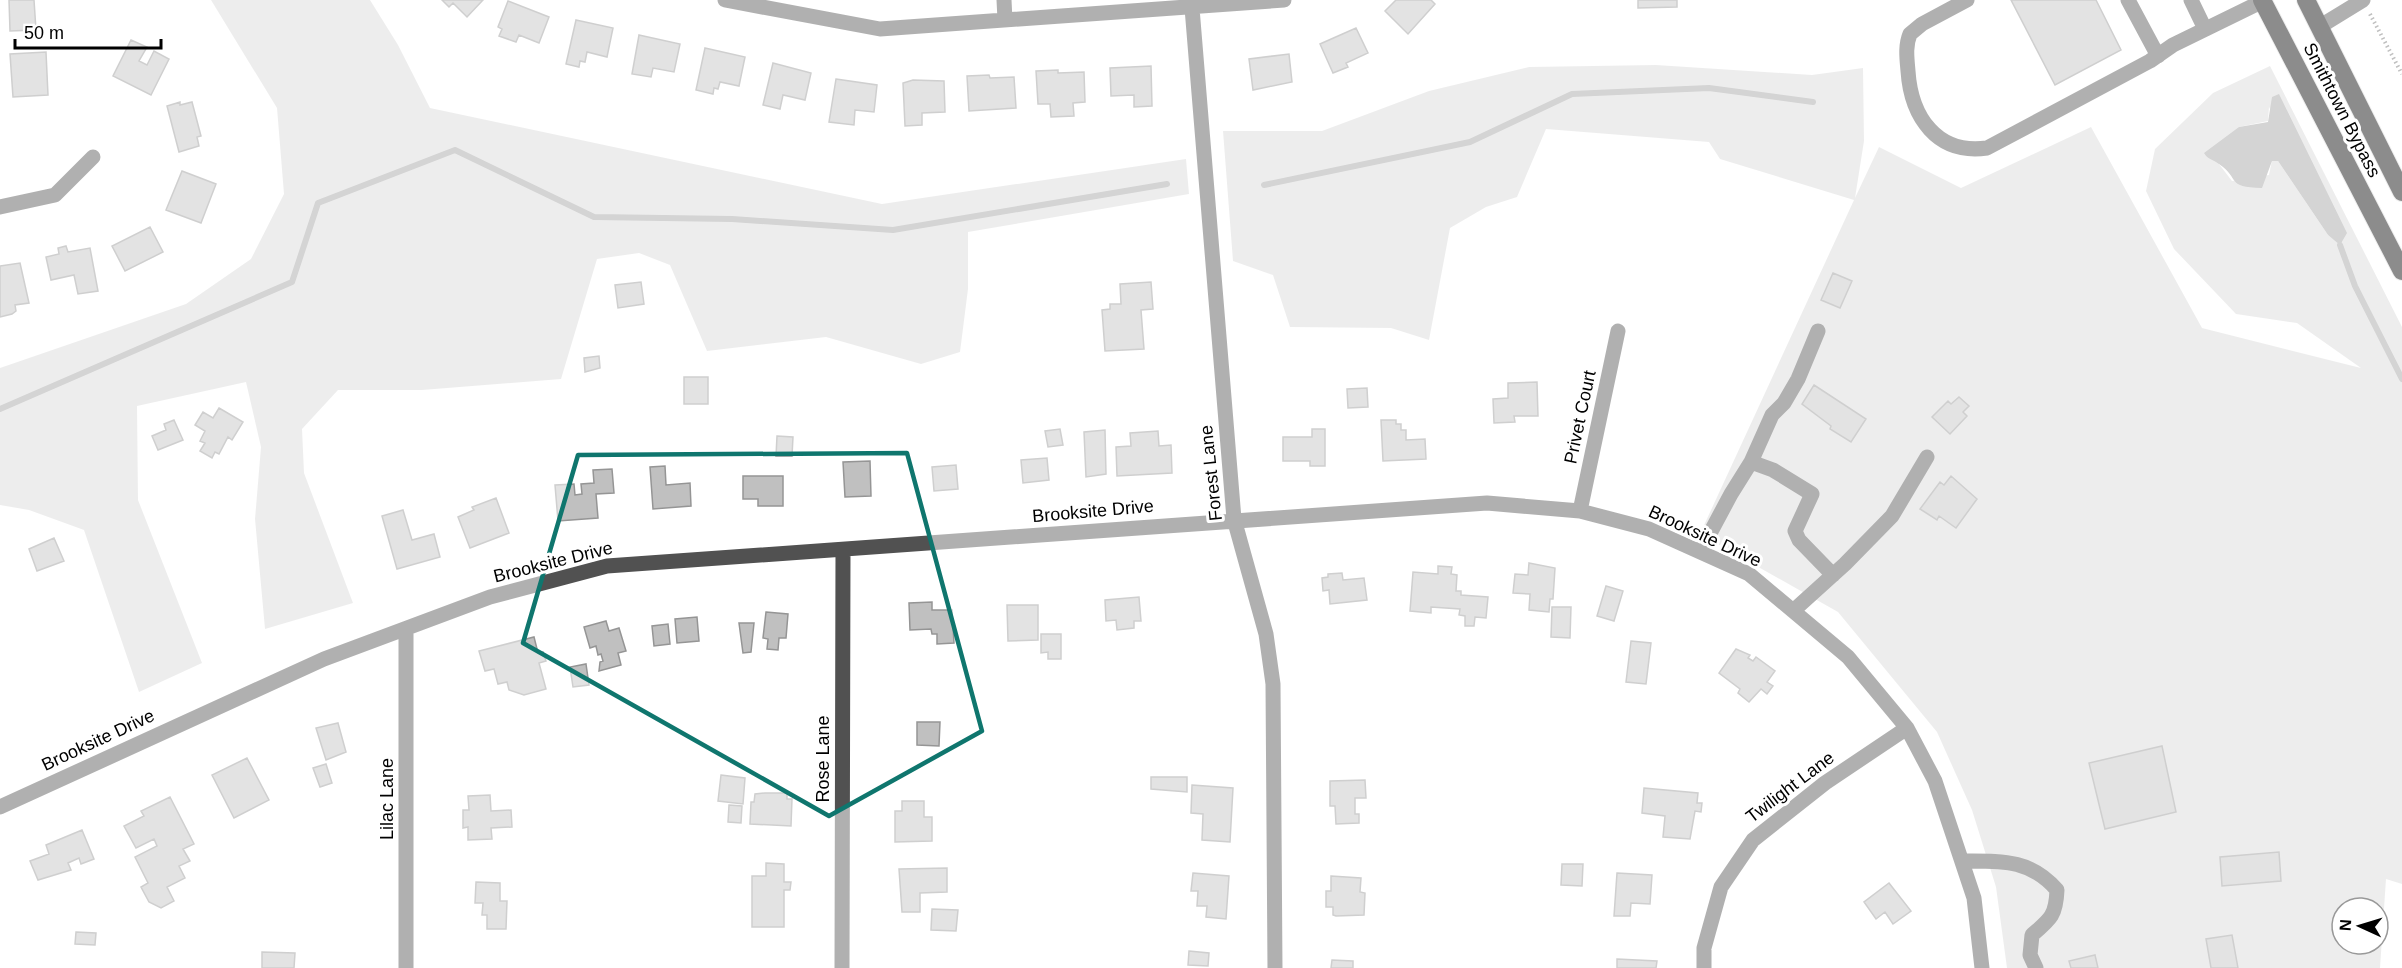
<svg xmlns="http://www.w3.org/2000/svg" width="2402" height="968" viewBox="0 0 2402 968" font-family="Helvetica,sans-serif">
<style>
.green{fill:#d8d8d8;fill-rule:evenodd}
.water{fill:#9f9f9f}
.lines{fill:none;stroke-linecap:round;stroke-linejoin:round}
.stream{stroke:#9f9f9f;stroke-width:6}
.building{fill:#c0c0c0;stroke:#959595;stroke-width:1.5}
.highway-casing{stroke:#dbdbdb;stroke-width:20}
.path{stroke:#737373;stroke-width:4;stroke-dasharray:1.5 3;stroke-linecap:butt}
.minor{stroke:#515151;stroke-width:15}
.highway{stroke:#000;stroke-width:18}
.marked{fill:none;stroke:#0f766e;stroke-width:4.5;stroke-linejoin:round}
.labels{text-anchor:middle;stroke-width:6;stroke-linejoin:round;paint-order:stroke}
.street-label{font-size:18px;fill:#000;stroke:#fff}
</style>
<rect width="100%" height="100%" fill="#fff"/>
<path class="green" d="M211,0H370L398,45L430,108L882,204L1186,159L1189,194L968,232V289L960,352L921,364L826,337L707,351L670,265L639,253L597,259L561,379L422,390H338L302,429L304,473L353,603L265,629L255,519L261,447L246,382L137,406L138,500L202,663L139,692L84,530L29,510L0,505V368L186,304L251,259L284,194L277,108Z
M1656,65L1812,75L1863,68L1864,141L1855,198L1879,147L1961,188L2091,127L2202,328L2361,368L2297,323L2236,314L2174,249L2146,191L2155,149L2213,93L2270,66L2402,327V884L2386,879L2380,968H2007L1996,887L1972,810L1937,732L1838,612L1700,534L1854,200L1720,159L1709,142L1546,129L1517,197L1486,207L1450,228L1429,340L1391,328L1290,327L1273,275L1233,261L1223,131H1322L1429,91L1529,67ZM2269,107L2341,245L2328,235L2278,161L2272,160L2269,175L2232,181L2219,164L2239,127L2268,121ZM2342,908H2378V944H2342Z"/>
<path class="water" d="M2279,94L2347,233L2340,245L2328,235L2278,161H2272L2262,188C2225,187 2241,179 2219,164C2213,159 2208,160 2204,153L2239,127L2268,122L2272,97Z"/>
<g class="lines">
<path class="stream" d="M1264,185L1470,142L1572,94L1709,88L1813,102
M2340,245L2355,286L2402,379
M0,409L292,282L318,203L455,150L594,217L732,219L893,230L1167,184"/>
</g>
<path class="building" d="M9,0H34L36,30L10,31Z
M442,0H483L467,17L453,3L449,7Z
M1396,0H1431L1435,4L1408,34L1385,11Z
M1638,0H1677V7L1638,8Z
M2011,0H2096L2121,50L2055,85Z
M508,1L549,17L539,43L519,35L516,42L499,36L502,29L498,27Z
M576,20L613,28L607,57L587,52L585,62L580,61L579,67L566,64Z
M1356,28L1368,53L1346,63L1348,67L1333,73L1320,44Z
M639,35L680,44L674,72L653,68L651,77L632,74Z
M131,40L147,47L139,61L147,65L154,51L169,59L151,95L113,76Z
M705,48L745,57L739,86L720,82L718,89L714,88L713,94L696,90Z
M46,52L48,95L13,97L10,54Z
M1289,54L1292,82L1253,90L1249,59Z
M773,63L811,73L805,100L783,95L780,109L763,105Z
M1151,66L1152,106L1134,107V95L1111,96L1110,68Z
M1058,70V73L1084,72L1085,102L1073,103L1074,116L1051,117L1050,104H1038L1036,71Z
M989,75L990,78L1014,77L1016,108L969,111L967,76Z
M836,79L877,85L874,112L855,110L854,125L829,122Z
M913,80L944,81L945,112L922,113V125L905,126L903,83Z
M180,102V105L192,102L201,136L197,137L199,146L179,152L167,106Z
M182,171L216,184L201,223L166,210Z
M150,227L163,252L125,271L112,246Z
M66,246L68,252L90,248L98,291L78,294L74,275L51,280L46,257L59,254L58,248Z
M20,263L29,303L15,305L16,311L12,314L0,317V266Z
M1833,273L1852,281L1840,308L1821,300Z
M641,282L644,304L618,308L615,285Z
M1151,282L1153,309L1141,310L1144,349L1105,351L1102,310L1110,309V304H1121L1120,284Z
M599,356L600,368L585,372L584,358Z
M684,377H708V404H684Z
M1537,382L1538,416H1514L1515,422L1494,423L1493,399L1508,398V383Z
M1814,385L1866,419L1851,442L1830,429L1831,426L1802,404Z
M1367,388L1368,407L1348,408L1347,389Z
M1959,397L1969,406L1963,412L1967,416L1950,434L1932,417L1948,401L1951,404Z
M219,408L243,422L232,440L228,437L219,454L215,452L212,458L200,451L205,443L200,441L205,431L195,425L203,412L213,418Z
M174,420L183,440L158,450L152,436L166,430L164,424Z
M1381,420H1396V424H1401V430H1406V440L1425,439L1426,459L1383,461Z
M1060,429L1063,445L1048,447L1045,431Z
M1312,429H1325V466H1310V461H1283V437H1312Z
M1105,430L1106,474L1086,477L1084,432Z
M1158,431L1159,446L1171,445L1172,473L1117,476L1116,447L1131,446L1130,433Z
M777,436L793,437L792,456H776Z
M1047,458L1049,480L1023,483L1021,460Z
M870,461L871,496L845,497L843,462Z
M956,465L958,489L934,491L932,467Z
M665,466L666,485L690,483L691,506L653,509L650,467Z
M612,469L614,493L596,494L598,518L558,521L555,485L574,484L575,495L582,494L581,484L594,483L593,470Z
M743,476H783V506H758V499H743Z
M1951,476L1977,499L1956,528L1939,516L1937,520L1920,509L1940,482L1944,485Z
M496,498L509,533L470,548L458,517L474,510L472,507Z
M403,510L412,540L434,534L440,557L397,569L382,516Z
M54,538L64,561L37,571L29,549Z
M1529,563L1555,568L1553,599H1550L1549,612L1529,610L1530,594L1513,593L1515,574L1528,575Z
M1438,566L1452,567L1451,574L1457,575L1456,591H1461V595L1488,597L1486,618L1475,617L1474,626H1465V616L1459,615L1460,609L1431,607V613L1410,611L1413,572L1438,574Z
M1342,573L1343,580L1364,578L1367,600L1330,604L1329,590L1323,591L1322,578L1328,577V574Z
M1606,586L1623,591L1614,621L1597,616Z
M1139,597L1141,621H1134V628L1117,630L1116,620L1106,621L1105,600Z
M932,602V610H952L954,643L937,644V634H932L931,629L910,630L909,603Z
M1007,605H1038V640L1008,641Z
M1552,607H1571L1570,638L1551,637Z
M766,612L788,614L786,638H779L778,650L767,649L768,639L763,638Z
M697,617L699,641L677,643L675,619Z
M606,621L609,631L619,628L626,651L618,653L621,665L599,671L600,662L603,661L601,654L598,655L596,646L590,648L584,627Z
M739,623H754L751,652L743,653Z
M668,624L670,644L654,646L652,626Z
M1041,634H1061V659H1048V652L1041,653Z
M534,637L538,653L543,652L546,661L539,663L546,689L524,695L509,690L507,682L498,684L494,669L485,671L479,651Z
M1631,641L1651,643L1646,684L1626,682Z
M1736,649L1750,655L1748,658L1753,661L1756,657L1775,671L1767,682L1773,686L1767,694L1761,689L1749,702L1738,693L1740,689L1719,673Z
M586,664L589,685L573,687L570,667Z
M917,722H940L939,746L917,745Z
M338,723L346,752L326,760L316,728Z
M2162,746L2176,812L2105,829L2089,763Z
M247,758L269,800L234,818L212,775Z
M326,764L332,783L320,787L313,768Z
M721,775L745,778L743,804L718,801Z
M1151,777H1187V792L1151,789Z
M1365,780L1366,798H1355V814H1359V823L1336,824L1335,806H1330V781Z
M1192,785L1233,788L1230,842L1202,840L1203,814L1191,813Z
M1644,788L1698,793L1697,803H1702L1701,812L1695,811L1690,839L1663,837L1665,816L1642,813Z
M765,793H787V799H792L791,826L750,824L751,802H754L755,794Z
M490,795L491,811L511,810L512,827L491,828L492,839L468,840V827L463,828V810H469L468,796Z
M170,797L194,844L183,849L190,861L179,866L185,878L167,887L174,901L161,908L149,902L141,887L148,883L135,857L157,846L154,839L136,848L124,826L144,816L141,811Z
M902,801H924V817H932V841L895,842V811H902Z
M729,805L742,806L741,823L728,822Z
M82,830L94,859L81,864L79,858L68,863L71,870L38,880L30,861L49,854L46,845Z
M2279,852L2281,881L2222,886L2220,857Z
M766,863L784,864V882H791L790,890H784V927H752V876H766Z
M1562,864H1583L1582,886L1561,885Z
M947,868V892L920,893V912H902L899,869Z
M1193,873L1229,876L1226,919L1206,917L1207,906H1197L1198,891H1191Z
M1617,873L1652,875L1650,904L1631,903L1630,916H1614Z
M1331,876L1361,878L1360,892L1365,893L1364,915L1336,916L1333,915V907H1326V891H1331Z
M476,882L500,883V901H507L506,929H487V915H482L483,903H475Z
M1889,883L1911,911L1893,924L1885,912L1876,919L1864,902Z
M932,909L958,910L956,931L931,930Z
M76,932L96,933L95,945L75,944Z
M2232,935L2238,968H2211L2206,939Z
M1189,951L1209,953L1208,966L1188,965Z
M262,952L295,953L294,968H262Z
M2095,955L2098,968H2071L2069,961Z
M1617,959L1657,961L1656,968H1617Z
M1332,960L1353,961V968H1331Z"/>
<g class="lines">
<g class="highway-casing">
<path id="highway" d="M2262,0L2402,271
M2306,0L2402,192"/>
</g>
<path class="path" d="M2370,14L2402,74"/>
<path class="minor" d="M725,0L880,29L1284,0
M1004,0L1005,20
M1967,0L1922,24L1910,34C1905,46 1907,59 1908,71C1911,117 1937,155 1987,148L2150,61L2173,45L2263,1
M2128,0L2158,56
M2191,0L2205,29
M1192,8L1234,519L1266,634L1273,684L1275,968
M2319,27L2363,0
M0,207L55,195L93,157
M1751,462L1773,470L1812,494L1795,531L1799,540L1833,575
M1580,511L1618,331
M1700,552L1731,494L1751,462L1772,415L1784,403L1798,379L1818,331
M1793,611L1845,564L1892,516L1927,457
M406,629V968
M0,807L324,659L490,597L607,566L1487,503L1580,511L1649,529L1749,574L1848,657L1907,728L1935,781L1974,898L1982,968
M1963,861C2002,861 2030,859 2057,890C2056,915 2051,919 2032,935L2030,955L2036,968
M842,968L843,550
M1704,968V948L1721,887L1753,840L1825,783L1907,728"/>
<use href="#highway" class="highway"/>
</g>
<path d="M0 0H2402V968H0ZM907,453L982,731L829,816L523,643L578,455Z" fill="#fff" fill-opacity=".55" fill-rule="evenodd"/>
<path class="marked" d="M907,453L982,731L829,816L523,643L578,455Z"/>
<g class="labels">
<g class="street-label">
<text transform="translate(2342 110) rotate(63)" y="6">Smithtown Bypass</text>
<text transform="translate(1580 417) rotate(-78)" y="6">Privet Court</text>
<text transform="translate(1211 473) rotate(-96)" y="6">Forest Lane</text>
<text transform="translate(1093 511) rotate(-5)" y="6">Brooksite Drive</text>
<text transform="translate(1705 536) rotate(25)" y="6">Brooksite Drive</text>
<text transform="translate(553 562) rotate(-14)" y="6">Brooksite Drive</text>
<text transform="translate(98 740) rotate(-25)" y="6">Brooksite Drive</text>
<text transform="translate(823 759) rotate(-90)" y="6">Rose Lane</text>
<text transform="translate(1790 787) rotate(-37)" y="6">Twilight Lane</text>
<text transform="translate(387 799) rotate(-90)" y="6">Lilac Lane</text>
</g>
</g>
<g transform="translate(2360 926) rotate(274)"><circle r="28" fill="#ffffff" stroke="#999999" stroke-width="1.5"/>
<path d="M0-4.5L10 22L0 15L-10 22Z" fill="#000000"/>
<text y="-9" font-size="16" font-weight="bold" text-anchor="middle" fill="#000000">N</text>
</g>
<path d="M15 39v9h146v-9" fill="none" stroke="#000000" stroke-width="3"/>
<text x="24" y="39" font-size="18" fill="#000000" stroke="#ffffff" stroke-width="4.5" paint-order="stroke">50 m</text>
</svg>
